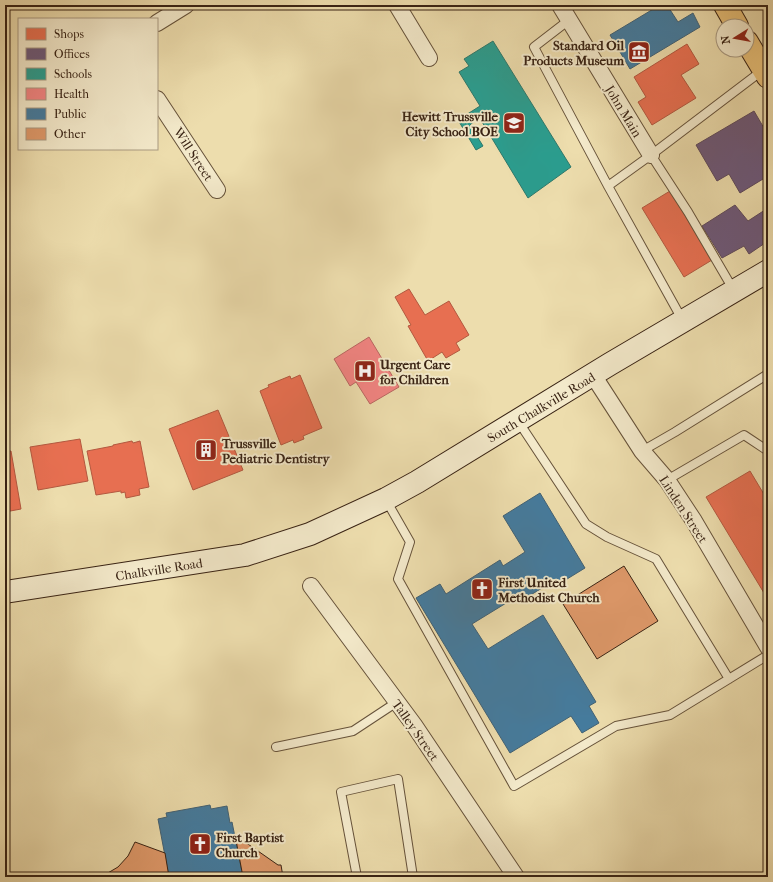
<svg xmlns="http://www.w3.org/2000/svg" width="773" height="882" viewBox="0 0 773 882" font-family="'IM FELL French Canon',serif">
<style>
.shops{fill:#e76f51;stroke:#b3583f}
.offices{fill:#6d597a;stroke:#5d495b}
.schools{fill:#2a9d8f;stroke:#2e786a}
.health{fill:#f28482;stroke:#ba6761}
.public{fill:#457b9d;stroke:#416174}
.building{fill:#df996a;stroke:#392314}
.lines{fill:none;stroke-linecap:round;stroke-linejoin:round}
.lane-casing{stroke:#66523a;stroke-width:10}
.street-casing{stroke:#66523a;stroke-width:18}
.secondary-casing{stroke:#392314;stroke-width:24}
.primary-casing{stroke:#392314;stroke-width:24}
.lane{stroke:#f3e9ca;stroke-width:8}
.street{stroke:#f3e9ca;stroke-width:16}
.secondary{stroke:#f3e9ca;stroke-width:22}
.primary{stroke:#e6be76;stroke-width:22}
.labels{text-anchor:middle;stroke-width:4;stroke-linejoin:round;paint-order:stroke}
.poi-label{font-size:13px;font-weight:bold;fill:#392314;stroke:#f3e9ca;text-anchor:start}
.street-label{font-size:13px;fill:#392314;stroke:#f3e9ca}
</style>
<rect width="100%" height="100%" fill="#edddad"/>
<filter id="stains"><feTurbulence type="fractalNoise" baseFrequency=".005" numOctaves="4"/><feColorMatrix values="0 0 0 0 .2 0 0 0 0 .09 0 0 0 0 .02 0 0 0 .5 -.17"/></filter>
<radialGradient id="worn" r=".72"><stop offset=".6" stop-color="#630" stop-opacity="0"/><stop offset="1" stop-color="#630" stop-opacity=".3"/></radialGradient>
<path class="shops" d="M687,44L699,64L681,75L696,98L652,125L638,102L646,97L634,77Z
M670,191L712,260L684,277L642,208Z
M409,289L425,315L449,301L469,335L456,343L460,350L446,358L442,352L428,361L408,326L411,325L395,297Z
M300,375L322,428L303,436L304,439L294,443L293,440L281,445L260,391L269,387L268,385L290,376L291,379Z
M218,410L243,470L193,490L169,429Z
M80,439L88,481L38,490L30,447Z
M132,441L133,443L140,441L149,487L139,489L140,495L126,498L125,492L121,493V491L96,495L87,451L113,446V445Z
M11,451L21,509L5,512V452Z
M750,471L768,501V591L764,593L706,497Z"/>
<path class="offices" d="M754,111L768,135V176L740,193L729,174L717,181L696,145Z
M735,205L748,221L768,208V241L749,254L744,246L722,258L702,226Z"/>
<path class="schools" d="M493,41L571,167L528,198L479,117L470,125L483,146L476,150L458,120L480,106L459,72L469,66L464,59Z"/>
<path class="health" d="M369,337L399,387L370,404L356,382L350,386L334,359Z"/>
<path class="public" d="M660,5H667L678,22L693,13L700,27L630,69L610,35Z
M540,493L585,568L554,587L552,582L519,602L516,597L472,624L488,649L543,615L596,702L589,706L599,723L582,733L571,716L510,753L416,598L440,584L446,594L500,560L503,566L525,552L503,516Z
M210,805L211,809L227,806L230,823L232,822L243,877H169L158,819L167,817L166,813Z"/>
<path class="building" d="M624,566L658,621L597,659L563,604Z
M235,835L278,865H281L283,877H243Z
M135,842L165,853L169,877H101L118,867L128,856Z"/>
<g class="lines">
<g class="lane-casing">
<path id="lane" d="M569,20L534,47L608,186L683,321
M608,186L651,155
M733,289L688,212L651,155L763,70
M518,421L586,524L607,537L656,559L729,679
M642,451L675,432L768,374
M667,480L744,435L768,451
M386,500L410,542L398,579L514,786L616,726L670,715L768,655
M276,747L353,731L397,702
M357,877L341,792L398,779L413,877"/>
</g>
<g class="street-casing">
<path id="street" d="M397,5L429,58
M560,5L651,155
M157,23L186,5
M157,99L217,190
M593,375L642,451L667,480L694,521L768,647
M311,586L414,725L516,877"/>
</g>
<g class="secondary-casing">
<path id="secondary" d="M5,592L245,555L310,534L386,499L417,482L610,364L768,271"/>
</g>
<g class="primary-casing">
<path id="primary" d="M725,5L737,26
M747,42L768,77"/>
</g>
<use href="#lane" class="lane"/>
<use href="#street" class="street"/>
<use href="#secondary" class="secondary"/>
<use href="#primary" class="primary"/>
</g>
<defs>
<g id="museum-square" transform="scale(1.15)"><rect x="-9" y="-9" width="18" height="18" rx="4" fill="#8f2418" stroke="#f3e9ca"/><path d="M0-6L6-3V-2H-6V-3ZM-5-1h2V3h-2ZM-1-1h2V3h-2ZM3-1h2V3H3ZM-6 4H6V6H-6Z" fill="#fff"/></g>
<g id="school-square" transform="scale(1.15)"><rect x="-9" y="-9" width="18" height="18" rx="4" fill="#8f2418" stroke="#f3e9ca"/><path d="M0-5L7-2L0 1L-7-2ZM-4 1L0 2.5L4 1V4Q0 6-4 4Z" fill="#fff"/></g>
<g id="hospital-square" transform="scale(1.15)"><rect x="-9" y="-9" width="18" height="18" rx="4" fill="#8f2418" stroke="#f3e9ca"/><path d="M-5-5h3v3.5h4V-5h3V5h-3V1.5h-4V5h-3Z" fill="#fff"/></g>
<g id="building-square" transform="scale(1.15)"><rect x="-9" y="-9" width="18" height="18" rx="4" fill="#8f2418" stroke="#f3e9ca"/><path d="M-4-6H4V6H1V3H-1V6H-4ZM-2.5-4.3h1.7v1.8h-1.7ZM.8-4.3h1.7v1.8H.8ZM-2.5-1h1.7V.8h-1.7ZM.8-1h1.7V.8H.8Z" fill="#fff"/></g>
<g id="church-square" transform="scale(1.15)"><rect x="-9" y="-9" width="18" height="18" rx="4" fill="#8f2418" stroke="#f3e9ca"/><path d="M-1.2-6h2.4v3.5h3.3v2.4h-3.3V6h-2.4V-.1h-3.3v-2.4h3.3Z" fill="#fff"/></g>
</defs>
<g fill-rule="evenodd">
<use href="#museum-square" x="639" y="52"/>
<use href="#school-square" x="514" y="123"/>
<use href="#hospital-square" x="365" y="371"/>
<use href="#building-square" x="206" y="450"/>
<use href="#church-square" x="482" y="589"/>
<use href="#church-square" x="200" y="844"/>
</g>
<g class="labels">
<g class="poi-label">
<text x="624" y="50" text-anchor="end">Standard Oil<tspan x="624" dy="15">Products Museum</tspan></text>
<text x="498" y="121" text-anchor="end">Hewitt Trussville<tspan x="498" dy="15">City School BOE</tspan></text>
<text x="380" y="369">Urgent Care<tspan x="380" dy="15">for Children</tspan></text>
<text x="222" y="448">Trussville<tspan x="222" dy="15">Pediatric Dentistry</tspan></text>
<text x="498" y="587">First United<tspan x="498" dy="15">Methodist Church</tspan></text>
<text x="216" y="842">First Baptist<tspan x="216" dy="15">Church</tspan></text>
</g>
<g class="street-label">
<text transform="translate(624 111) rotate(59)" y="5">John Main</text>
<text transform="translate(194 154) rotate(57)" y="5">Will Street</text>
<text transform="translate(541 407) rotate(-31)" y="5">South Chalkville Road</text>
<text transform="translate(684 509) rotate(57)" y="5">Linden Street</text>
<text transform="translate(159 569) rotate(-9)" y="5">Chalkville Road</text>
<text transform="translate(416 730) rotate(55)" y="5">Talley Street</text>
</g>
</g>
<rect width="773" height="882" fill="none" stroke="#edddad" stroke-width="20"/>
<rect x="6" y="6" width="761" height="870" fill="none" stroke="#392314" stroke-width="2"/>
<rect x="10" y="10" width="753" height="862" fill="none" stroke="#392314"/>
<rect x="18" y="18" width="140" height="132" fill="#f3e9ca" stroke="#a99a81"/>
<rect x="26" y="28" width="20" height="12" fill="#e76f51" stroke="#a99a81"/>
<text x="54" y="38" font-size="12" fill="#392314">Shops</text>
<rect x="26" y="48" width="20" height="12" fill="#6d597a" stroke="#a99a81"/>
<text x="54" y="58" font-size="12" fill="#392314">Offices</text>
<rect x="26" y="68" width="20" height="12" fill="#2a9d8f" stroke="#a99a81"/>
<text x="54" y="78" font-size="12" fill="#392314">Schools</text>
<rect x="26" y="88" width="20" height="12" fill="#f28482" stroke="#a99a81"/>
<text x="54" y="98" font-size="12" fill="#392314">Health</text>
<rect x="26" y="108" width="20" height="12" fill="#457b9d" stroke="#a99a81"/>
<text x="54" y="118" font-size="12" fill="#392314">Public</text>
<rect x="26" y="128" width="20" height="12" fill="#df996a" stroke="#a99a81"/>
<text x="54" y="138" font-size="12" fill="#392314">Other</text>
<g transform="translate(735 38) rotate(259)"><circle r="19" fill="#f3e9ca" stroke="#a99a81"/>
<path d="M0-3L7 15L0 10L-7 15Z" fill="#8f2418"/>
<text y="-6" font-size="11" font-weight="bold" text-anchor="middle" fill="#392314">N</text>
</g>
<rect width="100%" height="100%" filter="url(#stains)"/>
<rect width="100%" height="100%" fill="url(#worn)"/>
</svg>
